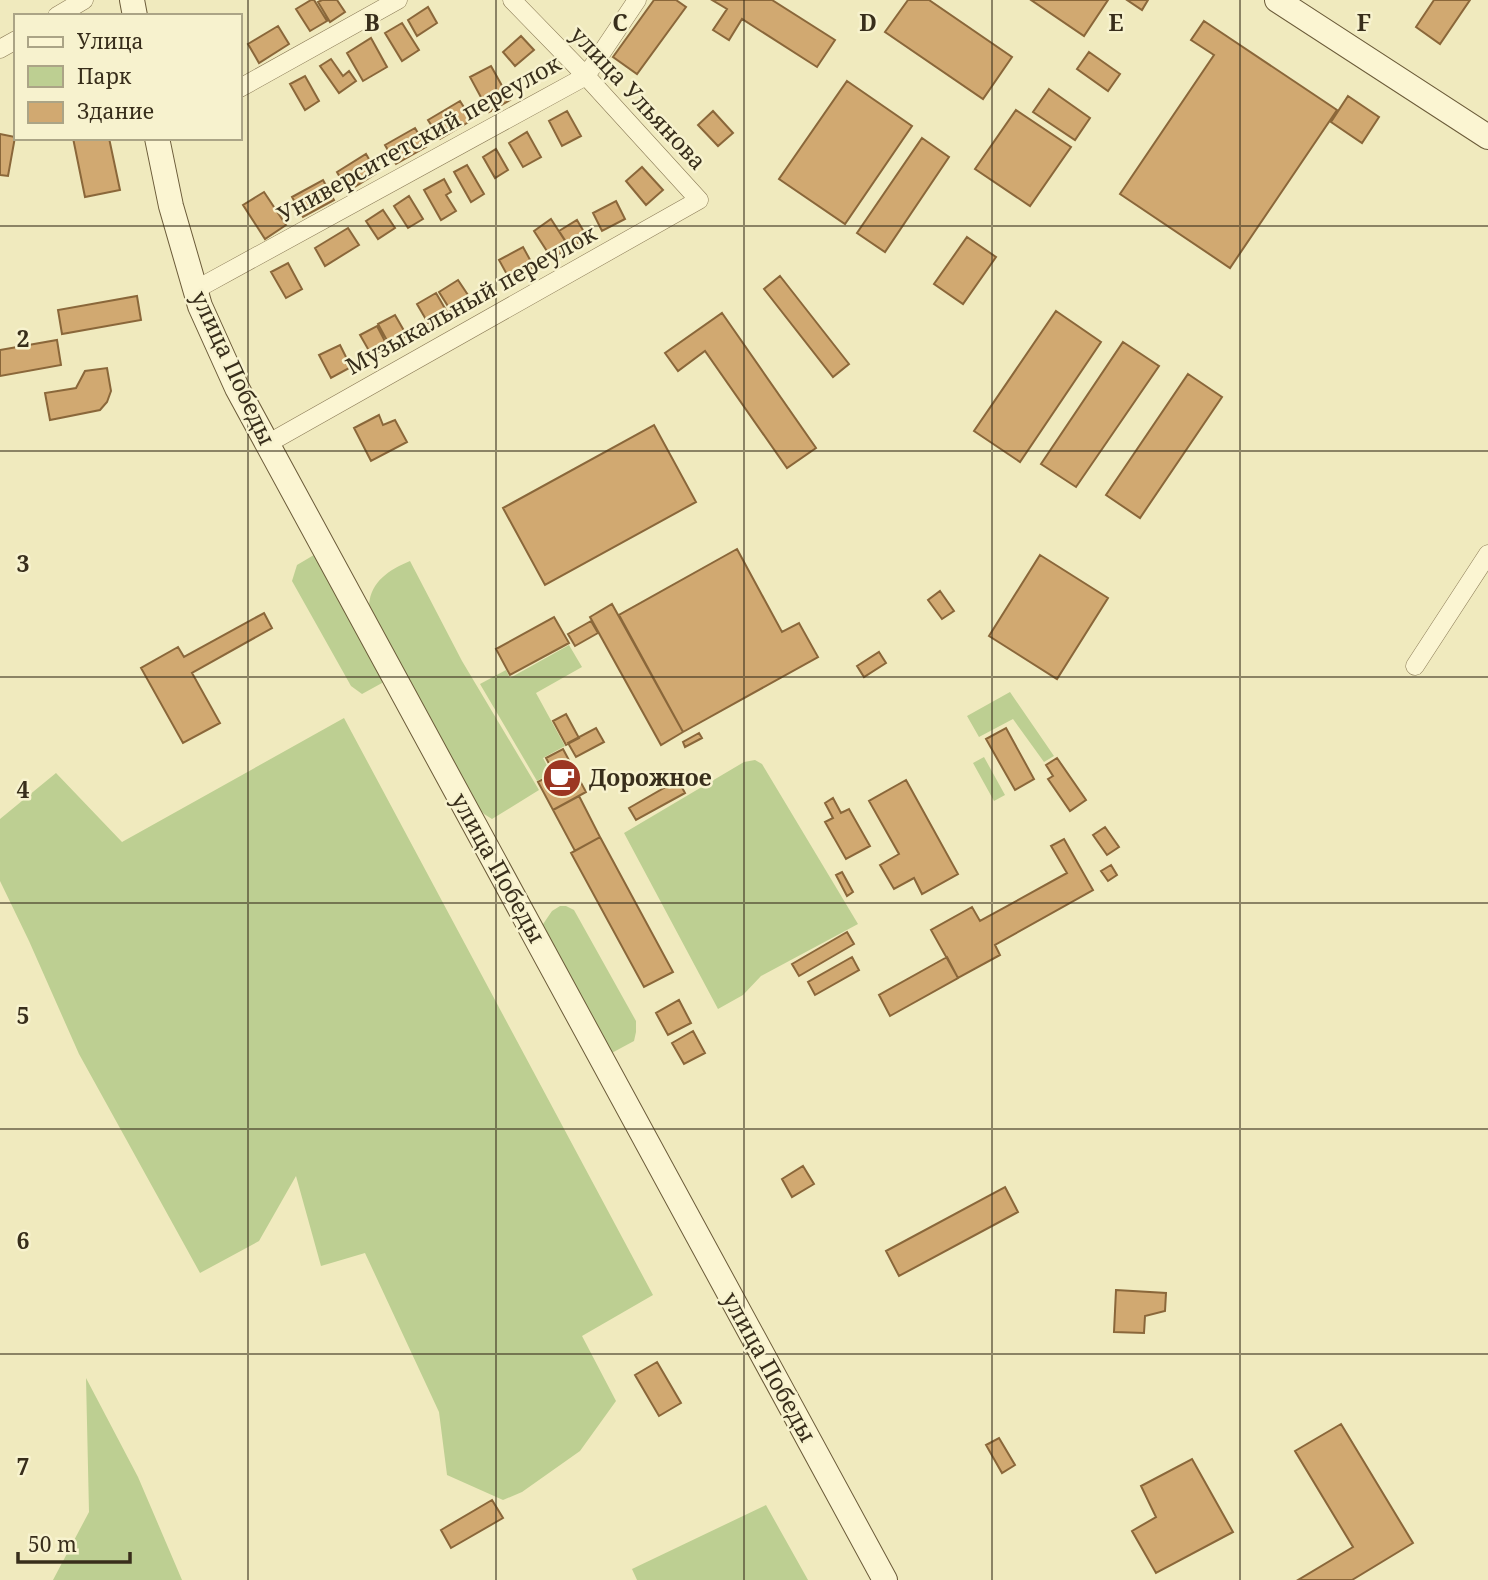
<svg xmlns="http://www.w3.org/2000/svg" width="1488" height="1580" viewBox="0 0 1488 1580" font-family="'Noto Serif',serif">
<style>
.green{fill:#bdcf92}
.building{fill:#d1a971;stroke:#8a673a;stroke-width:2}
.lines{fill:none;stroke-linecap:round;stroke-linejoin:round}
.minor-casing{stroke:#8a7a56;stroke-width:19}
.secondary-casing{stroke:#6b5b39;stroke-width:26}
.minor{stroke:#fbf5d2;stroke-width:18}
.secondary{stroke:#fbf5d2;stroke-width:24}
.grid{fill:none;stroke:#382e1b;stroke-width:2;stroke-opacity:0.55}
.labels{text-anchor:middle;stroke-width:5;stroke-linejoin:round;paint-order:stroke}
.street-label{font-size:23px;fill:#382e1b;stroke:#f7f2ce}
.poi-label{font-size:23px;font-weight:bold;fill:#382e1b;stroke:#f7f2ce;text-anchor:start}
.grid-label{font-size:23px;text-anchor:middle;font-weight:bold;fill:#382e1b;stroke:#f7f2ce;stroke-width:5;stroke-linejoin:round;paint-order:stroke}
</style>
<rect width="100%" height="100%" fill="#f0eabe"/>
<path class="green" d="M324,549L398,668L382,683L362,694L351,686L292,581L297,565Z
M410,561L462,661L539,790L492,819L484,814L476,806L369,605C371,581 389,570 410,561Z
M569,645L582,667L536,693L565,746L543,758L551,773L537,781L480,684L506,670L510,678Z
M1010,692L1054,756L1044,762L1013,719L979,737L967,716Z
M344,718L653,1295L582,1336L616,1401L580,1451L522,1492L503,1500L447,1475L439,1412L365,1253L321,1266L296,1176L259,1241L200,1273L79,1054L29,941L0,881V819L56,773L122,842Z
M984,757L1005,795L994,801L973,763Z
M755,760L762,764L858,924L761,976L743,995L718,1009L624,833L744,762Z
M560,906H566L574,910L636,1021V1032L634,1041L608,1055L539,930L552,911Z
M86,1378L138,1477L182,1580H53L89,1512Z
M766,1505L808,1580H637L632,1569Z"/>
<path class="building" d="M311,0H314L327,21L310,31L296,9Z
M322,0H337L345,12L330,22L318,2Z
M654,0H676L686,7L637,74L613,57Z
M712,0H772L835,40L817,67L742,19L729,40L713,30L727,9Z
M908,0H929L1012,57L983,99L885,32Z
M1031,0H1108L1084,36Z
M1127,0H1148L1142,10Z
M1434,0H1470L1440,44L1416,27Z
M428,7L437,23L417,36L408,20Z
M1204,21L1337,110L1230,268L1120,194L1214,55L1191,40Z
M402,23L419,50L402,61L385,33Z
M278,26L289,44L259,63L248,44Z
M521,36L534,50L515,66L503,52Z
M371,38L387,67L363,81L347,53Z
M1089,52L1120,74L1108,91L1077,69Z
M331,59L343,76L349,71L356,81L339,93L320,66Z
M491,66L510,100L489,112L470,77Z
M305,76L319,101L305,110L290,84Z
M847,81L912,126L845,224L779,179Z
M1049,89L1090,118L1075,140L1033,112Z
M1348,96L1379,117L1362,143L1331,122Z
M460,101L472,120L440,139L428,120Z
M1016,110L1071,147L1030,206L975,169Z
M567,111L581,136L562,146L549,121Z
M713,111L733,133L718,146L698,125Z
M415,128L426,147L396,164L385,145Z
M527,132L541,157L523,167L509,143Z
M0,134L15,137L8,176L0,175Z
M73,138H109L120,190L85,197Z
M922,138L949,157L885,252L857,233Z
M496,149L508,170L495,178L483,157Z
M366,154L377,173L348,191L337,172Z
M467,165L484,194L471,202L454,172Z
M642,167L663,190L646,205L626,181Z
M444,179L451,192L446,195L456,211L441,220L424,190Z
M323,180L334,200L303,217L292,197Z
M264,192L286,225L265,239L243,205Z
M409,196L423,219L408,228L394,206Z
M616,201L625,219L602,231L593,213Z
M383,210L395,228L378,239L366,221Z
M551,219L569,247L552,259L534,231Z
M577,220L587,237L570,248L559,231Z
M348,228L359,245L325,266L315,248Z
M967,237L996,257L963,304L934,284Z
M523,247L534,267L510,280L499,260Z
M288,263L302,289L286,298L271,272Z
M780,276L849,364L833,377L764,289Z
M458,280L470,298L451,311L439,292Z
M436,293L447,312L428,323L417,304Z
M137,296L141,320L62,334L58,310Z
M1056,311L1101,342L1020,462L974,431Z
M722,313L816,448L787,468L705,351L678,371L665,353Z
M395,315L407,336L390,346L378,324Z
M377,326L388,347L372,356L360,335Z
M57,340L61,365L0,376V350Z
M1123,342L1159,366L1076,487L1041,464Z
M340,345L351,367L331,378L319,355Z
M107,368L111,391L107,402L100,410L50,420L45,393L76,388L85,371Z
M1188,374L1222,397L1140,518L1106,495Z
M379,415L383,425L395,420L407,442L371,461L354,428Z
M654,425L696,502L545,585L503,508Z
M737,549L782,632L799,623L818,657L683,732L619,615Z
M1040,555L1108,598L1057,679L989,636Z
M940,591L954,611L942,619L928,600Z
M612,604L683,732L661,745L590,617Z
M264,613L272,628L192,673L220,723L183,743L141,668L178,647L184,657Z
M554,617L569,643L510,675L496,649Z
M591,621L598,633L575,646L568,634Z
M879,652L886,663L864,677L857,666Z
M566,714L579,738L566,745L553,721Z
M596,728L604,742L576,757L568,743Z
M1006,728L1034,779L1015,790L986,739Z
M699,733L702,738L685,747L683,742Z
M563,749L586,792L553,810L538,782L554,773L546,758Z
M1057,758L1086,800L1070,811L1048,779L1053,776L1046,765Z
M678,780L685,793L636,820L629,808Z
M906,780L958,874L922,894L914,878L894,889L880,865L899,854L869,801Z
M579,796L600,837L575,851L553,810Z
M833,798L841,813L849,809L870,846L846,859L825,822L833,818L825,803Z
M1105,827L1119,847L1107,855L1093,835Z
M600,837L673,972L644,987L571,853Z
M1064,839L1093,890L995,945L1000,955L958,978L931,930L972,907L980,921L1067,873L1051,846Z
M1111,865L1117,875L1108,881L1101,871Z
M842,872L853,892L847,896L836,875Z
M847,932L854,944L799,976L792,964Z
M852,957L859,970L815,995L808,982Z
M947,957L958,978L890,1016L879,995Z
M679,1000L691,1023L668,1035L656,1013Z
M693,1031L705,1053L684,1064L672,1043Z
M803,1166L814,1184L792,1197L782,1179Z
M1005,1187L1018,1212L899,1276L886,1251Z
M1116,1290L1166,1293L1165,1311L1145,1316L1144,1333L1114,1332Z
M657,1362L681,1403L659,1416L635,1375Z
M1341,1424L1413,1543L1352,1580H1298L1353,1547L1295,1451Z
M999,1438L1015,1465L1002,1473L986,1445Z
M1192,1459L1233,1532L1156,1573L1132,1531L1156,1517L1141,1486Z
M492,1500L503,1518L451,1548L441,1530Z"/>
<g class="lines">
<g class="minor-casing">
<path id="minor" d="M57,16L84,0
M0,49L16,40
M240,88L398,0
M195,290L586,76L637,0
M267,444L699,200L586,76L512,0
M1415,666L1488,554"/>
</g>
<g class="secondary-casing">
<path id="secondary" d="M132,0L135,16
M1277,0L1488,137
M157,138L171,206L200,306L237,388L885,1580"/>
</g>
<use href="#minor" class="minor"/>
<use href="#secondary" class="secondary"/>
</g>
<path class="grid" d="M248,0V1580M496,0V1580M744,0V1580M992,0V1580M1240,0V1580M0,226H1488M0,451H1488M0,677H1488M0,903H1488M0,1129H1488M0,1354H1488"/>
<defs>
<g id="cafe-disc" transform="scale(2.0125)"><circle r="9.5" fill="#9c3622" stroke="#f7f2ce"/><path d="M-5.5-4.5H6V0H3Q3 3.5 0 3.5H-2.5Q-5.5 3.5-5.5 0ZM3-3.2v2h1.7v-2ZM-6 4.5H4V6H-6Z" fill="#fff"/></g>
</defs>
<g fill-rule="evenodd">
<use href="#cafe-disc" x="562" y="778"/>
</g>
<g class="labels">
<g class="street-label">
<text transform="translate(638 98) rotate(47)" y="8">улица Ульянова</text>
<text transform="translate(419 139) rotate(-29)" y="8">Университетский переулок</text>
<text transform="translate(471 300) rotate(-29)" y="8">Музыкальный переулок</text>
<text transform="translate(233 368) rotate(65)" y="8">улица Победы</text>
<text transform="translate(498 868) rotate(61)" y="8">улица Победы</text>
<text transform="translate(769 1367) rotate(61)" y="8">улица Победы</text>
</g>
<g class="poi-label">
<text x="589" y="786">Дорожное</text>
</g>
</g>
<g class="grid-label">
<text x="372" y="31">B</text>
<text x="620" y="31">C</text>
<text x="868" y="31">D</text>
<text x="1116" y="31">E</text>
<text x="1364" y="31">F</text>
<text x="23" y="347">2</text>
<text x="23" y="572">3</text>
<text x="23" y="798">4</text>
<text x="23" y="1024">5</text>
<text x="23" y="1249">6</text>
<text x="23" y="1475">7</text>
</g>
<rect x="14" y="14" width="228" height="126" fill="#f7f2ce" stroke="#aba486" stroke-width="2"/>
<rect x="28" y="37" width="35" height="10" fill="#fbf5d2" stroke="#aba486" stroke-width="2"/>
<text x="77" y="49" font-size="21" fill="#382e1b">Улица</text>
<rect x="28" y="66" width="35" height="21" fill="#bdcf92" stroke="#aba486" stroke-width="2"/>
<text x="77" y="84" font-size="21" fill="#382e1b">Парк</text>
<rect x="28" y="102" width="35" height="21" fill="#d1a971" stroke="#aba486" stroke-width="2"/>
<text x="77" y="119" font-size="21" fill="#382e1b">Здание</text>
<path d="M18 1552v10h112v-10" fill="none" stroke="#382e1b" stroke-width="3.5"/>
<text x="28" y="1552" font-size="21" fill="#382e1b" stroke="#f7f2ce" stroke-width="5" paint-order="stroke">50 m</text>
</svg>
